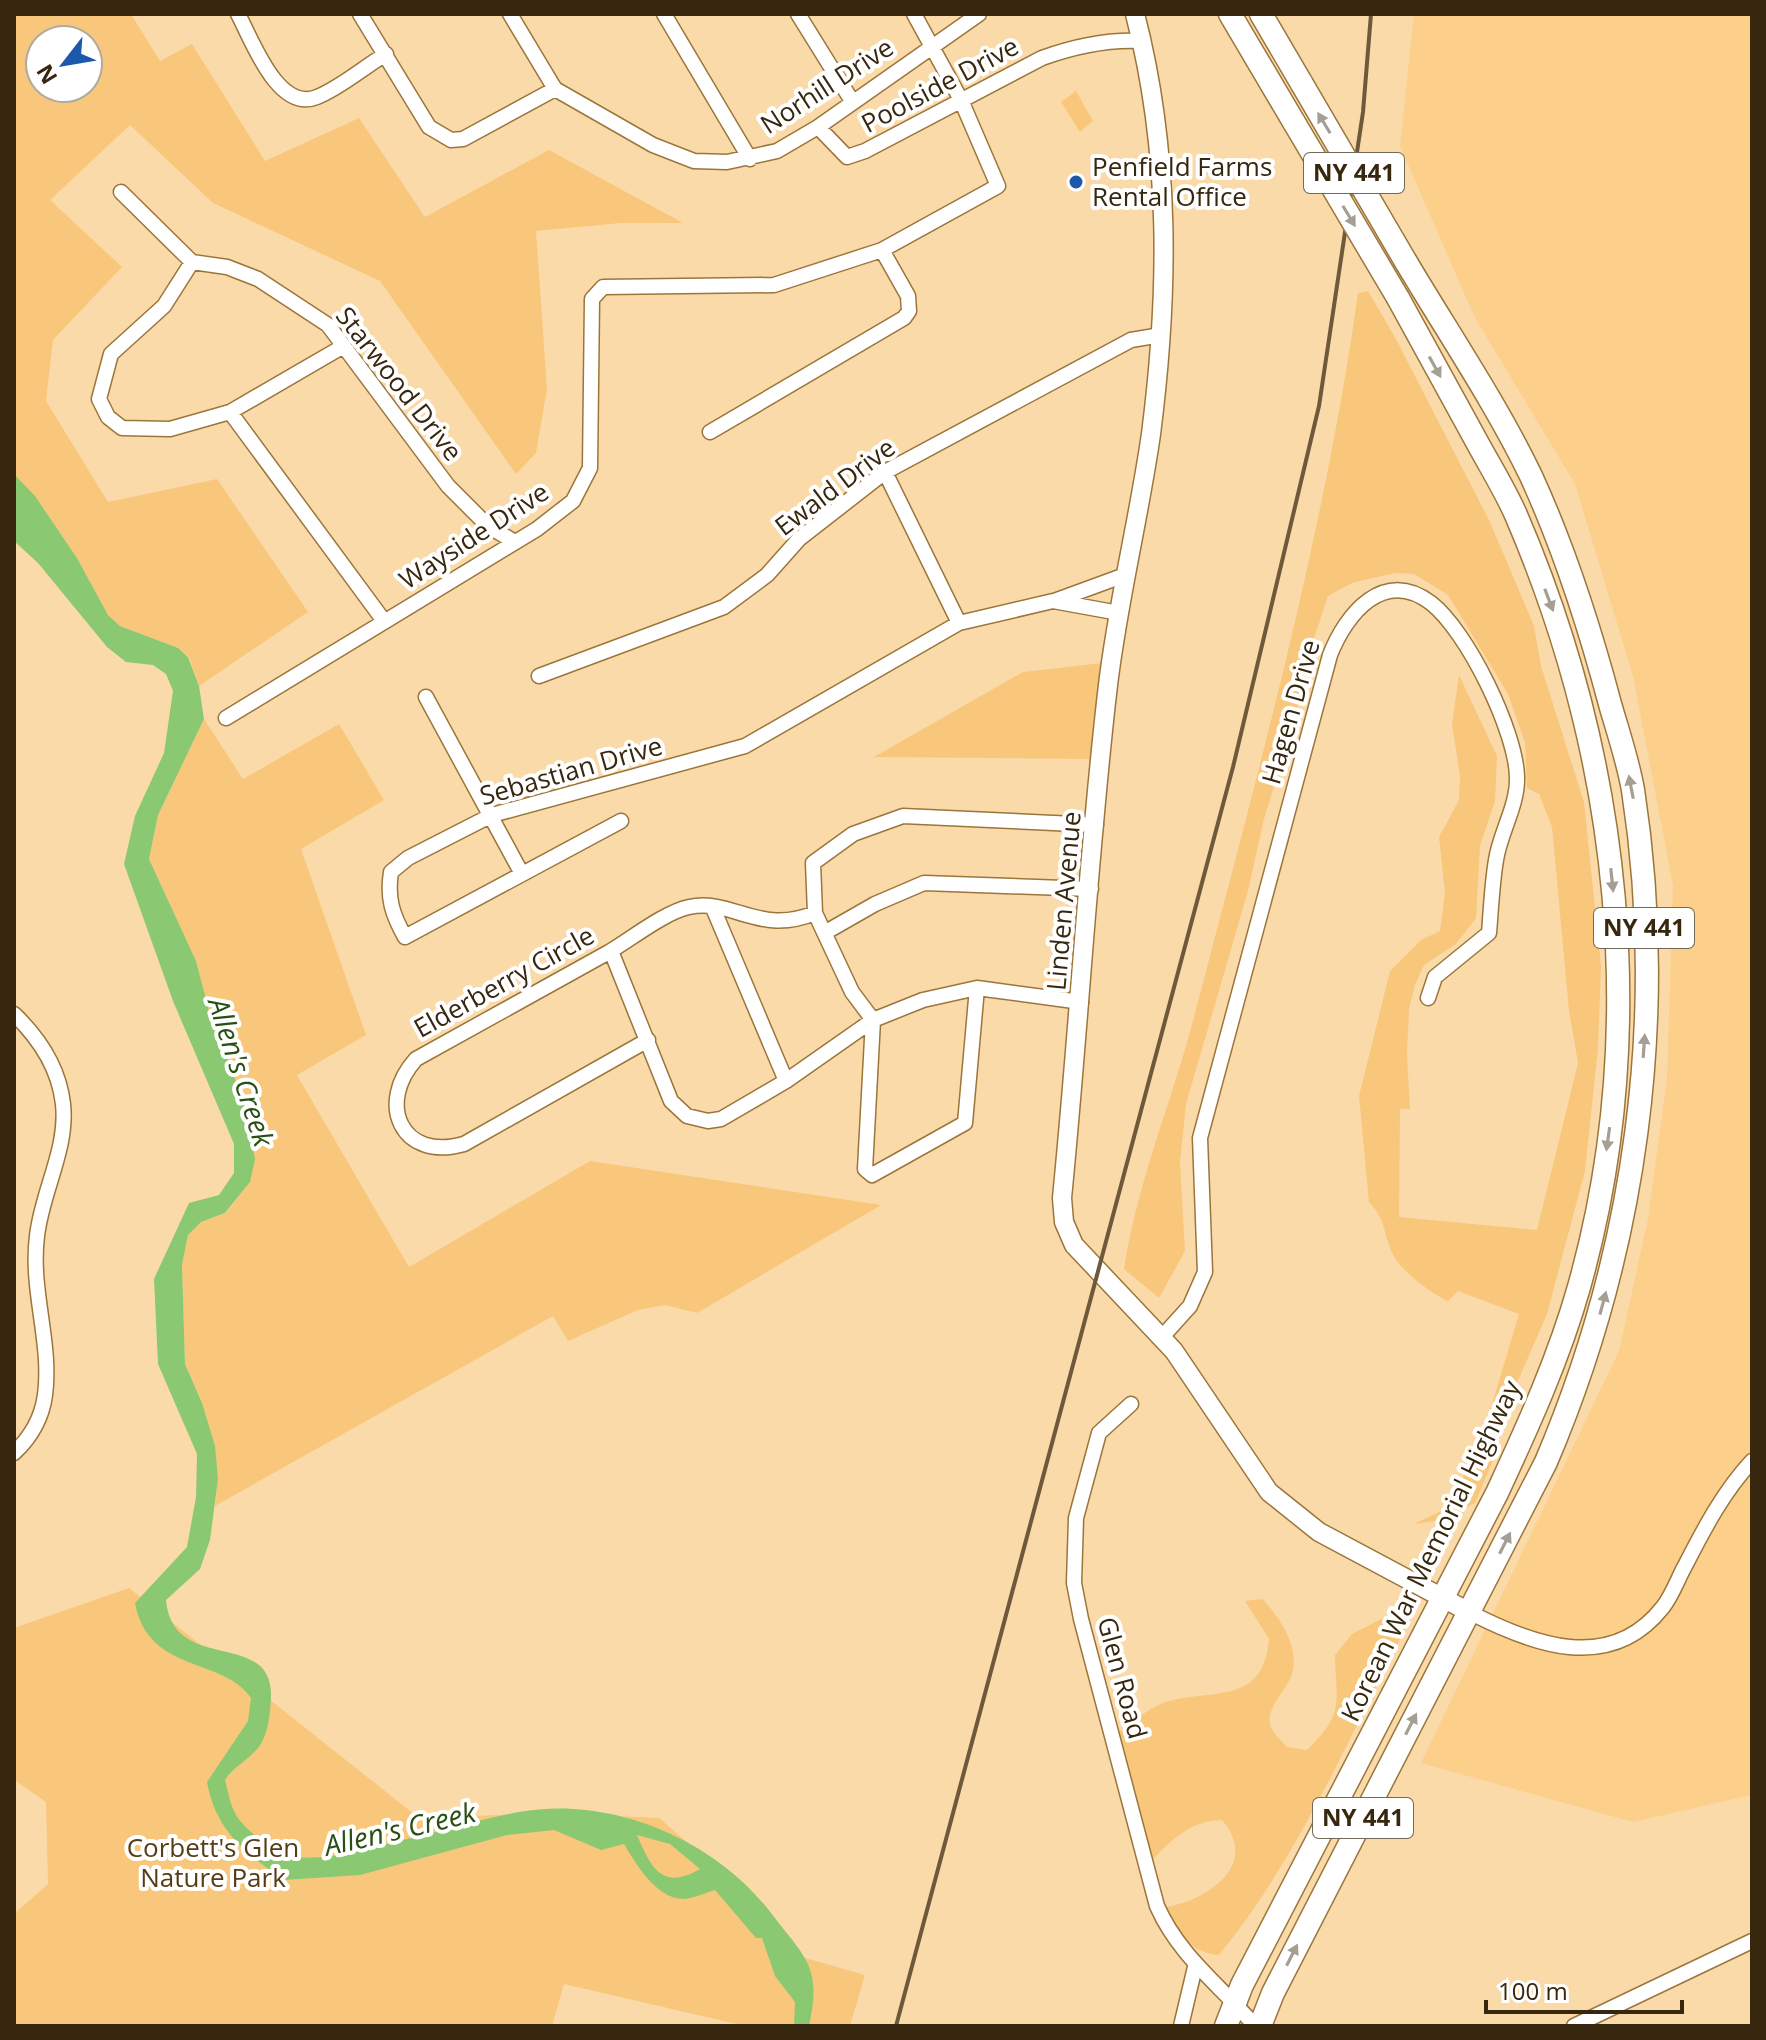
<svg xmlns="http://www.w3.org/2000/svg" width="1766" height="2040" viewBox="0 0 1766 2040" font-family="'Open Sans',sans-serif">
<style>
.built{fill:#fccf8b}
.green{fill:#f8c77b;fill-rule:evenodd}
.water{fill:#8bc872;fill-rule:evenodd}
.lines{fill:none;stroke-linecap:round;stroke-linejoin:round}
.minor-casing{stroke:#9b763b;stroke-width:17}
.tertiary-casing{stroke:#9b763b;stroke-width:21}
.primary-casing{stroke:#9b763b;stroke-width:25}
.minor{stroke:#fff;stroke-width:14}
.tertiary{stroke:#fff;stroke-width:18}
.primary{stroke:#fff;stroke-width:22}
.rail{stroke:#6e5a3b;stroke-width:4}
.primary-bridge-casing{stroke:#9b763b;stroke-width:25;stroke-linecap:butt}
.primary-bridge{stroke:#fff;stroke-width:22}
.oneway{fill:#a59e93}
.poi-dot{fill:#1c59aa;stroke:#fff;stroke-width:3}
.labels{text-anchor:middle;stroke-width:8;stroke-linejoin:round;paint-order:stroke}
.shield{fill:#fff;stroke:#726856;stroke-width:2}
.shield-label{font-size:24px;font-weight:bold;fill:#36270e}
.street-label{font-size:26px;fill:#36270e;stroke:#fff}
.poi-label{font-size:26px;fill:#36270e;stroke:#fff;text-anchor:start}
.park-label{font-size:26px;fill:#563d15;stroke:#fff}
.water-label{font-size:28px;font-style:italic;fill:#284f14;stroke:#fff}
</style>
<rect width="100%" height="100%" fill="#fbdaaa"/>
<path class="built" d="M1414,14H1752V1795L1633,1822L1421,1763L1619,1351L1648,1219L1667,1078L1673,886L1633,676L1575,484L1474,316L1400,146Z"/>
<path class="green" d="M14,14H131L160,61L192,44L265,161L359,118L425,217L549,150L683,223H621L536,231L547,389L536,453L516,474L380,281L213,203L130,125L50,200L122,267L53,340L46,401L108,502L217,479L308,612L199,686L189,657L178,648L120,626L108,615L77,558L35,496L14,474ZM40,40H88V88H40Z
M1076,91L1093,121L1080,132L1061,102Z
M1368,291L1397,341L1490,522L1534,626L1541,666L1584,802L1601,966L1598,1048L1585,1171L1547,1314L1504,1413L1497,1451L1475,1503L1440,1520L1414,1524L1447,1508L1481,1441L1519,1314L1458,1291L1448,1301C1433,1295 1404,1273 1395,1258C1383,1238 1388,1222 1369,1202L1359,1096L1390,971L1421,940L1440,931L1445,893L1439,837L1459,800L1460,776L1452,724L1459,675L1497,756L1495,801L1480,846L1476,918L1456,944L1424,965L1415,985L1409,1009L1407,1055L1410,1109H1400L1399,1217L1537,1230L1578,1063L1569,1011L1552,827L1539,794L1527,788L1525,743L1508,694L1448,595L1414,574L1395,573L1352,583L1328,596L1310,651L1295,718L1264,819L1248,891L1186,1104L1180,1163L1185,1251L1159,1298L1124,1269C1137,1182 1173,1099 1195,1013C1257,776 1324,536 1358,293Z
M1102,663L1092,759L874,757L1023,672Z
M204,719L243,779L339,724L384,800L301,849L366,1035L297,1075L409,1267L590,1161L881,1205L697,1313L665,1305L638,1310L568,1341L553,1316L215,1506L218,1478L202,1403L185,1364L182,1265L188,1235L201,1222L226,1213L250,1182L196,961L149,859L158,815Z
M129,1588L419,1818L548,1813L659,1818L733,1882L802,1957L865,1975L850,2026H745L564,1984L552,2026H14V1914L48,1884L46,1802L14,1780V1628Z
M1263,1599C1280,1619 1300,1646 1292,1674C1287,1691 1264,1708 1271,1727C1273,1733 1282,1741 1287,1747L1307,1750C1345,1713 1336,1704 1335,1655L1352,1634L1385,1617L1408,1624C1350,1735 1299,1857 1219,1955C1192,1953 1174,1933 1166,1907C1208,1900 1260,1865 1222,1820C1189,1821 1172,1840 1150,1862L1115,1734C1130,1725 1147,1709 1163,1703C1210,1687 1263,1708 1269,1639L1245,1601Z"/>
<path class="water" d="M14,474L35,496L77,558L108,615L120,626L178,648L188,657L199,686L204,719L158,815L149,859L196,961L209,1011L245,1105L255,1159L250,1182L225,1213L201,1222L188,1235L182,1265L185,1364L202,1403L215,1446L218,1479L210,1540L200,1569L166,1600C173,1676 274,1627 271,1698C270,1713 269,1726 263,1740C256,1756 234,1765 225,1780C228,1791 230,1805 236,1815C245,1830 277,1855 294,1857C330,1861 373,1847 407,1839C445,1830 482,1819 519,1812C611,1795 716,1840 771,1913C806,1959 822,1966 809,2026H794L795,2002L775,1976L762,1938H756L715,1890C705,1893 694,1898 684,1899C656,1899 636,1864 624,1844L601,1850L554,1830L507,1835L360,1875L284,1880C245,1853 216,1831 207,1782L248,1721L251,1698C224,1657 148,1674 135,1603L187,1547L196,1497L197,1454L158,1364L154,1279L189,1203L219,1195L234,1173V1144L173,1001L124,864L135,816L164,753L173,691L166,674L153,665L126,662L107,647L38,563L14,541ZM637,1835L670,1844L700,1869C662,1891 651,1868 637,1835Z"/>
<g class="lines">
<g class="minor-casing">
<path id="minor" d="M238,14C252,40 278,113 317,97C340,88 364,67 386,54
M360,14L429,127L451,140L463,139L555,89
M510,14L555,89L653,145L694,161L727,162L777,151L818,127L979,14
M664,14L750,159
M798,14L852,101
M818,127L847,157L865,151L1042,58C1075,46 1107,39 1142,41
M121,192L192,262L227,267L258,279L328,325L448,486L488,526L515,542
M192,262L164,306L111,354L99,399L108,417L122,428L170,429L230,412L342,347
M230,412L384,621
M710,432L904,318L909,311L908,296L882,250
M885,472L959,623
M1054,601L1125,575
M539,676L724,607L767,575L799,539L885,472L1131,340L1161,335
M426,697L522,874
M226,718L537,529L573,501L590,468L592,299L603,287L774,285L882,250L998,186L961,100L914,14
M621,821L405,937C392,914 387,898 391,872L408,858L492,815L745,746L959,623L1053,601L1119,613
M713,908L786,1081
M826,932L875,904L924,883L1091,889
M611,951L671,1101L687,1116L708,1121L721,1119L786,1081L873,1020L923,1000L977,988L1081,1002
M14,1014C39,1038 59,1068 63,1104C68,1149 42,1191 37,1236C30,1290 52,1343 45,1395C42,1418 31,1437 14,1453
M873,1020L852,992L815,913L813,863L853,834L903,816L1096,825
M873,1020L865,1169L872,1175L965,1123L977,988
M648,1040L464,1144C401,1162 376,1103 416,1059C480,1023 545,988 609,952C631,939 665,912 689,907C733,898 759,936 815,913
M1162,1337L1190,1306L1205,1272L1200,1138L1330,655C1346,614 1384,567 1431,603C1467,631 1516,731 1517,777C1518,805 1500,833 1496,860C1492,884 1491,909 1489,933L1435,977L1428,998
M1131,1404L1099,1433L1076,1518L1074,1583L1081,1619L1157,1906C1179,1956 1220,1985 1255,2026
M1469,1612C1531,1644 1610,1675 1663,1607C1673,1594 1678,1578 1686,1564C1705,1527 1724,1491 1752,1461
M1181,2026L1195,1967
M1574,2026L1752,1941"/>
</g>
<g class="tertiary-casing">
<path id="tertiary" d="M1135,14C1171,153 1169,293 1151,434C1139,518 1118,601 1108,685C1088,855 1079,1027 1062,1198L1064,1222L1074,1245L1174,1351L1269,1492L1319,1532L1469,1612"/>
</g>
<g class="primary-casing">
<path id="primary" d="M1230,14L1295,124
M1261,14L1302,84
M1226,2026L1242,1985L1497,1493C1528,1426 1559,1358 1579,1287C1651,1031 1620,757 1516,515C1505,490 1490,466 1477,442C1451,394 1424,346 1398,298
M1260,2026L1273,1993L1546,1462C1636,1251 1668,1017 1633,790C1628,761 1618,732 1610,704C1589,625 1565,550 1531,476C1497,405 1447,331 1406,262"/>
</g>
<use href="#minor" class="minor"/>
<use href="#tertiary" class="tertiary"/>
<use href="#primary" class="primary"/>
<path class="rail" d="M896,2026L1233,767L1319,406L1363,112L1371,14"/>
<g class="primary-bridge-casing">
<path id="primary-bridge" d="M1302,84L1406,262
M1295,124L1398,298"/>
</g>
<use href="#primary-bridge" class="primary-bridge"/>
</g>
<defs><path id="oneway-solid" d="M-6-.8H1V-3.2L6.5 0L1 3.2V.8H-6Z" transform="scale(2)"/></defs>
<g class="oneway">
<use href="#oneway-solid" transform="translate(1324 123) rotate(-121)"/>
<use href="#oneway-solid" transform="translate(1349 216) rotate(59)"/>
<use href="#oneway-solid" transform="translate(1435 367) rotate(61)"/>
<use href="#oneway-solid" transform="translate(1549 600) rotate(69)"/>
<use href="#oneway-solid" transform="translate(1631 787) rotate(-101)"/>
<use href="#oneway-solid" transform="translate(1612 880) rotate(84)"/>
<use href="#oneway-solid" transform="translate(1644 1046) rotate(-86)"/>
<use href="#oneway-solid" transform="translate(1608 1139) rotate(98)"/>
<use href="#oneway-solid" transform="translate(1603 1303) rotate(-75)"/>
<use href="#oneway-solid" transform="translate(1505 1543) rotate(-63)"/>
<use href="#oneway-solid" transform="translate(1411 1724) rotate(-63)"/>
<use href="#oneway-solid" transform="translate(1292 1955) rotate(-63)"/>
</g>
<circle class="poi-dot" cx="1076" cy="182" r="8"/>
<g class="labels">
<g class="shield">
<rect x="1304" y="153" width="100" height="40" rx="6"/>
<rect x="1594" y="908" width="100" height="40" rx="6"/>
<rect x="1313" y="1798" width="100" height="40" rx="6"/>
</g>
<g class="shield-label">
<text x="1354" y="181">NY 441</text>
<text x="1644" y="936">NY 441</text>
<text x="1363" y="1826">NY 441</text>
</g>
<g class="street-label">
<text transform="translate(940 85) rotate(-28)" y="9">Poolside Drive</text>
<text transform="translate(827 86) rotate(-33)" y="9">Norhill Drive</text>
<text transform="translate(399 384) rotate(52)" y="9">Starwood Drive</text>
<text transform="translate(835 487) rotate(-37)" y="9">Ewald Drive</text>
<text transform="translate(474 536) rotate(-33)" y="9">Wayside Drive</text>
<text transform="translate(1291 712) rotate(-74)" y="9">Hagen Drive</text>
<text transform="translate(571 771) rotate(-16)" y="9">Sebastian Drive</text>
<text transform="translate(1064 901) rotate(-85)" y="9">Linden Avenue</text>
<text transform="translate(504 982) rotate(-29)" y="9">Elderberry Circle</text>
<text transform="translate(1431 1551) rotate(-64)" y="9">Korean War Memorial Highway</text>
<text transform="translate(1122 1678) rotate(75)" y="9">Glen Road</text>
</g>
<g class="poi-label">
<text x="1092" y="176">Penfield Farms<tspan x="1092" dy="30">Rental Office</tspan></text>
</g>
<g class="park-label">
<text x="213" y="1857">Corbett's Glen<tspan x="213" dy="30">Nature Park</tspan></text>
</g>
<g class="water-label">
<text transform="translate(241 1072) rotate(72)" y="10">Allen's Creek</text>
<text transform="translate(400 1829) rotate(-13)" y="10">Allen's Creek</text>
</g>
</g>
<rect width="1766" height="2040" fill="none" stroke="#36270e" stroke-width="32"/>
<g transform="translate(64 64) rotate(239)"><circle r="38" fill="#ffffff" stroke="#afa99f" stroke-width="2"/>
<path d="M0-6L14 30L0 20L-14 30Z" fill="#1c59aa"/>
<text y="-12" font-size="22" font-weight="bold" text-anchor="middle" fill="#36270e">N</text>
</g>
<path d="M1486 2000v12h196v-12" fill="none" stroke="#36270e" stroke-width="4"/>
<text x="1498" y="2000" font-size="24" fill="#36270e" stroke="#ffffff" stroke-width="6" paint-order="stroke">100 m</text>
</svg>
